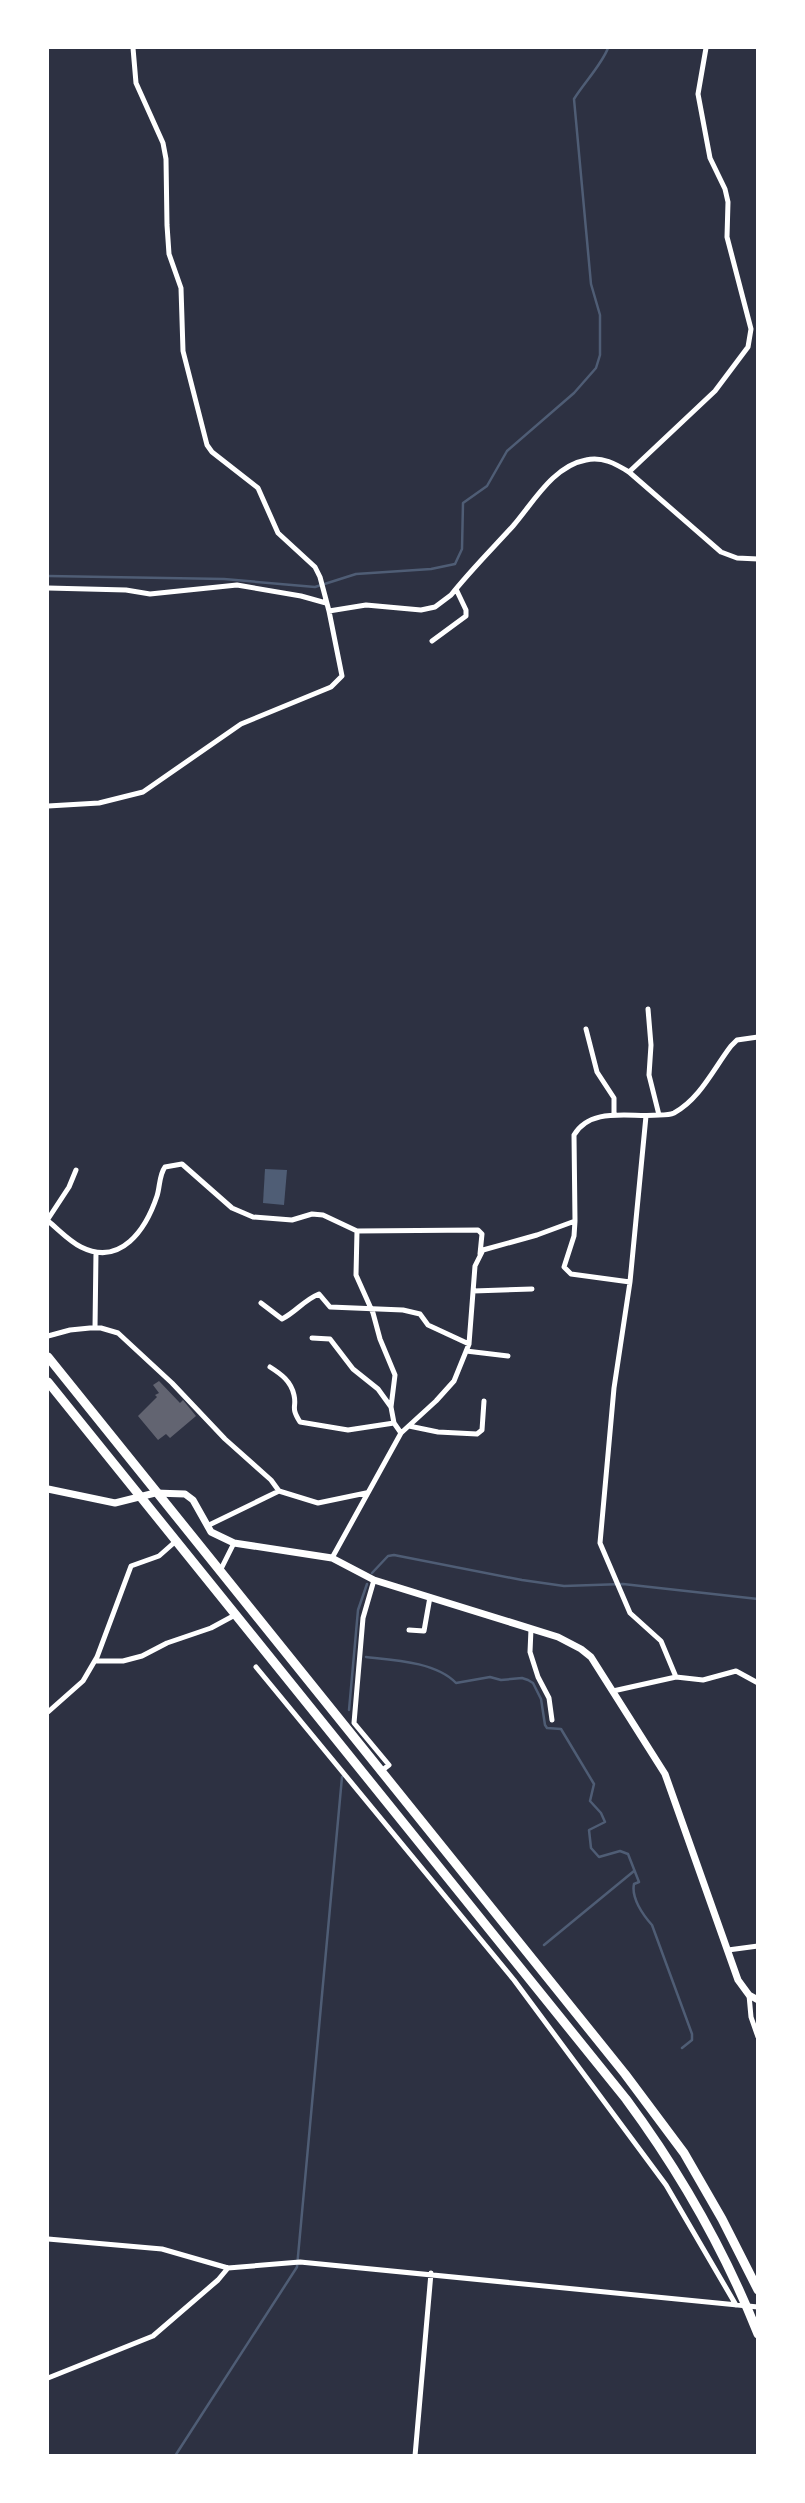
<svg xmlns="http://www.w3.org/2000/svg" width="805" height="2503" viewBox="0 0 805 2503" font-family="Montserrat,sans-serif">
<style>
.water{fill:#4f5d75}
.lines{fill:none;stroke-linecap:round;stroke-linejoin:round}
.stream{stroke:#4f5d75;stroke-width:2.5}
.building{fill:#626471}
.minor{stroke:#fff;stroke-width:5}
.secondary{stroke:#fff;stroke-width:7}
.trunk{stroke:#fff;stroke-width:9}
</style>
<rect width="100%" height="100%" fill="#2d3142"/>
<path class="water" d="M265,1169L287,1170L284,1205L263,1203Z"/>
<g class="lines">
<path class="stream" d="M48,576L224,579L315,587L356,574L431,569L455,564L462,549L463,503L487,486L507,451L574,393L596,368L600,355V315L591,284L574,99C584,83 602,64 608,48
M372,1573L388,1556L394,1555L522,1580L564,1586L623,1584L758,1599
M366,1657C394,1660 436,1662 456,1683L490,1677L501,1680L522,1678L528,1680L533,1683L541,1699L545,1725L547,1728L561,1729L594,1784L590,1801L601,1813L605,1822L589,1830L591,1848L599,1857L620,1851L628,1854L639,1882L634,1884C631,1898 643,1915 652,1925L692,2034V2040L682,2048
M349,1710L358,1610L367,1584
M544,1945L634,1871
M175,2456L297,2267L342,1777"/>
</g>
<path class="building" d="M159,1381L180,1403L183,1400L196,1416L170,1438L166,1434L158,1440L138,1416L157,1397L155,1395L159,1393L153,1385Z"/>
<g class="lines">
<path class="minor" d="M629,472L715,391L748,347L751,329L727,237L728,202L725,189L710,158L698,94L706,48
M48,588L126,590L150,594L237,585L301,596L326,603
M329,611L366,605L421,610L435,607L451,595C470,571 492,549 513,526C533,503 553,466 586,460C602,456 616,464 629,472L721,552L737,558L758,559
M432,641L466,616V610L456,589
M48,806L99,803L143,792L241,724L331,687L342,676L329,611L320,577L315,567L278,533L258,488L212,452L207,445L183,351L181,288L169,254L167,225L166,159L163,143L136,83L133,48
M648,1009L651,1045L649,1075L659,1115
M586,1029L597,1072L614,1098V1115
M646,1116L630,1282L614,1388L600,1543L630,1613L661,1641L676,1677
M48,1219L69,1187L76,1170
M48,1221C58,1229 69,1241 81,1247C121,1267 146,1229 157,1196C160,1187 159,1175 165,1167L182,1164L232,1208L253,1217L292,1220L312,1214L323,1215L357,1231L478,1230L482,1234L480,1254
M575,1221L574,1236L564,1267L571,1274L630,1282
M357,1231L356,1275L373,1313L380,1339L395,1375L391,1407L394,1423L401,1433
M473,1291L532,1289
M261,1303L282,1319C296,1312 304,1300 319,1294L330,1307L403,1310L420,1314L428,1325L469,1344
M95,1328L96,1252
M48,1336L70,1330L90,1328H101L118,1333L172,1383L225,1439L271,1480L279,1491L318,1503L366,1493
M312,1338L330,1339L353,1369L378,1389L391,1407
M466,1351L508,1356
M270,1367C281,1374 291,1381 294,1395C297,1408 290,1406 300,1422L348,1430L394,1423
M409,1426L438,1432L477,1434L482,1430L484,1401
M207,1526L279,1491
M332,1558L401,1433L436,1401L454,1381L469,1344L475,1266L483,1250L537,1235L575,1221L574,1135C591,1106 631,1118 659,1115C664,1115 670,1115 674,1113C700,1099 714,1068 731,1046L737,1040L758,1037
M220,1571L234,1543
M374,1580L363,1618L354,1723L389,1765L380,1772
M531,1629L530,1652L538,1677L549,1698L552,1720
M409,1630L424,1631L430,1597
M95,1661H123L142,1656L167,1643L211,1628L235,1615
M256,1667L514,1980L666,2185L736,2305
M613,1691L676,1677L703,1680L736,1671L758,1683
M48,1712L83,1681L97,1657L131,1566L159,1556L176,1541
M728,1950L758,1946
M749,1995L751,2017L758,2037
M48,2239L162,2249L228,2268L300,2262L758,2307
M48,2378L153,2336L218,2280L228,2268
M415,2456L431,2273"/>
<path class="secondary" d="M48,1489L115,1503L155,1493L185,1494L193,1500L211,1532L234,1543L332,1558L374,1580L558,1637L581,1649L591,1657L665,1774L738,1980L749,1995L758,2000"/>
<path class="trunk" d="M48,1357L625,2074L684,2153L722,2219L758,2290
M48,1382L626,2099C680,2172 724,2249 758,2334"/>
</g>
<rect width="805" height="2503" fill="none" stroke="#ffffff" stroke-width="98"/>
</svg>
